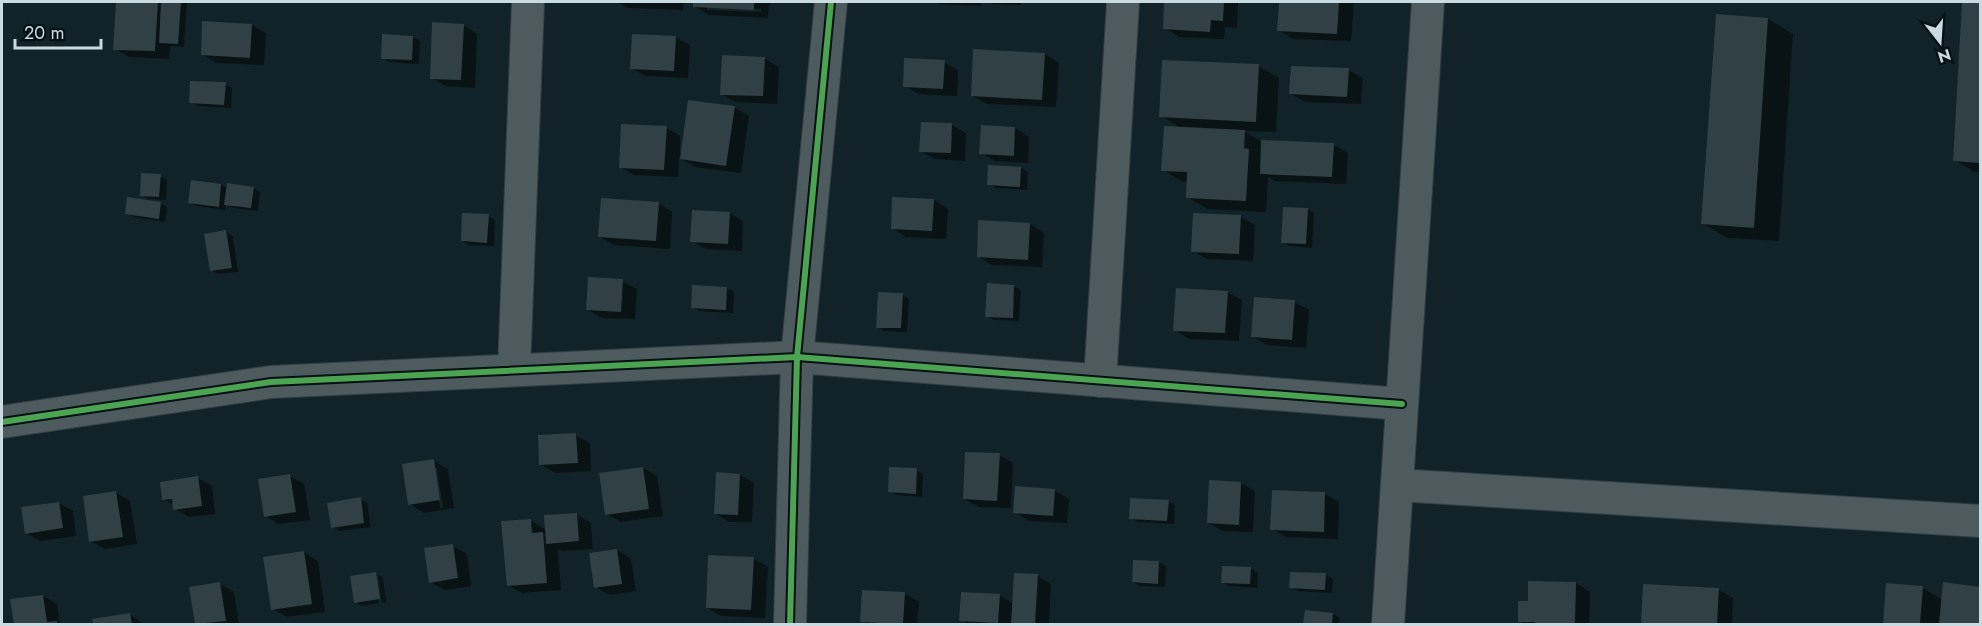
<svg xmlns="http://www.w3.org/2000/svg" width="1982" height="626" viewBox="0 0 1982 626" font-family="Jost,sans-serif">
<style>
.shadow{fill:#0007;fill-rule:evenodd}
.building{fill:#304044}
.lines{fill:none;stroke-linecap:round;stroke-linejoin:round}
.minor-casing{stroke:#323e43;stroke-width:34}
.minor{stroke:#4d5b5f;stroke-width:32}
.cycleway-casing{stroke:#041014;stroke-width:10}
.cycleway{stroke:#4ca352;stroke-width:6}
</style>
<rect width="100%" height="100%" fill="#112328"/>
<path class="shadow" d="M117,2L187,3L184,47L170,46L169,59L129,57L115,49Z
M617,2H684L683,10L628,8Z
M695,2H769L768,18L709,15L695,7ZM707,7L761,9V12L707,10Z
M933,2H981V6L938,4Z
M990,2H1021V5L993,4Z
M1166,2H1238L1237,28L1225,27L1224,39L1179,37L1165,28Z
M1280,2H1354L1351,41L1293,39L1279,30Z
M1963,2H1980V172H1975L1954,160Z
M1717,16L1768,19L1793,34L1779,241L1728,238L1702,223Z
M252,25L266,33L264,65L216,63L202,54Z
M463,25L477,34L475,88L446,86L432,78Z
M384,36L413,37L420,41L419,64L389,62L383,58Z
M675,37L690,45L688,78L646,76L631,68Z
M1045,54L1059,63L1056,107L987,104L973,96Z
M764,58L779,67L777,104L736,102L721,94Z
M944,62L958,70L957,96L919,94L904,86Z
M1258,66L1279,78L1276,132L1243,131L1263,142L1333,145L1348,153L1346,184L1275,181L1268,177L1266,212L1208,209L1187,197L1188,182H1183L1163,170L1181,128L1161,116Z
M1348,70L1363,78L1361,104L1305,102L1291,94Z
M225,84L232,88L231,108L198,106L191,102Z
M734,107L749,116L741,173L695,167L679,157L678,177L634,175L620,167L666,128L680,136V153H682Z
M922,123L952,125L966,133L965,161L935,159L920,151Z
M982,127L1015,128L1029,137L1028,163L995,161L981,153Z
M1021,168L1028,172L1027,190L996,188L989,184Z
M160,176L167,180L166,200L148,199L141,195Z
M192,182L221,185L228,189L253,188L260,192L258,211L233,208L226,204L225,210L197,206L190,202Z
M934,200L948,209L946,239L906,237L892,228Z
M161,203L167,207L165,222L134,217L127,213Z
M658,203L672,212L670,249L614,245L600,237Z
M1307,209L1314,213L1312,248L1289,246L1282,242Z
M729,213L743,221L742,251L706,249L692,241Z
M488,216L495,220L494,246L469,245L462,241Z
M1241,217L1255,225L1253,261L1207,259L1193,251Z
M1030,224L1044,233L1042,267L992,265L978,256Z
M226,232L233,236L238,272L218,274L211,270Z
M622,281L637,289L635,319L602,318L588,310Z
M1014,286L1021,290L1019,321L994,320L987,316Z
M727,288L734,292L733,313L699,311L693,307Z
M1227,292L1242,300L1239,341L1189,339L1175,330Z
M902,295L909,299L907,332L884,331L877,327Z
M1294,302L1309,310L1306,348L1267,345L1253,337Z
M575,435L590,443L591,471L555,473L541,464Z
M999,455L1013,463L1011,508L979,507L964,499Z
M434,461L448,469L454,508L424,513L410,504ZM434,468H437L443,508H440Z
M643,468L657,476L663,516L621,522L607,514Z
M916,470L923,474L922,497L897,495L890,491Z
M740,475L754,483L752,522H729L715,513Z
M290,476L304,484L310,520L279,524L265,516Z
M197,478L212,486L215,514L189,517L175,509L174,505L164,499Z
M1241,483L1255,491L1253,532L1223,531L1208,523Z
M1055,491L1069,499L1067,523L1029,521L1015,512Z
M116,493L130,501L137,544L105,549L91,541Z
M1325,494L1339,502L1338,539L1286,537L1272,529Z
M360,499L367,503L371,527L340,531L333,527Z
M1168,501L1175,505L1174,524L1138,522L1131,518Z
M58,503L73,511L76,536L40,541L26,533Z
M577,515L591,523L593,549L562,551L558,549L561,590L522,593L508,585L530,520L546,530Z
M453,546L467,554L471,586L445,590L430,582Z
M617,550L631,559L636,591L610,595L595,587Z
M304,552L318,561L325,612L287,617L273,609Z
M754,559L768,567L765,618L721,616L707,608Z
M1134,561L1159,562L1166,566L1165,587L1140,586L1133,582Z
M1251,569L1258,573L1257,588L1229,586L1222,582Z
M376,574L383,578L386,602L382,603L378,576H375L379,603L362,606L355,602Z
M1326,575L1333,579L1332,593L1298,591L1291,587Z
M1037,576L1051,584L1049,624H968L961,620L999,595L1014,604Z
M1576,583L1590,592L1589,624H1526L1520,621L1529,603Z
M220,584L234,592L239,624H197L191,588Z
M1945,584L1980,588V624H1884L1887,585L1922,588L1943,600Z
M1644,586L1719,590L1733,598L1732,624H1642Z
M904,593L919,602L917,624H868L862,621Z
M43,596L57,604L60,624H15L12,600Z
M1306,612L1333,614L1340,618L1339,624H1305Z
M130,615L144,624H95L94,620Z"/>
<path class="building" d="M116,2H158L155,51L113,50Z
M161,2H181L178,44L159,43Z
M693,2H754V10L693,7Z
M1164,2H1224L1223,21L1211,20L1210,32L1163,29Z
M1279,2H1339L1337,34L1277,31Z
M1962,2H1980V163L1953,161Z
M1716,14L1768,18L1754,228L1701,224Z
M202,21L252,24L250,58L201,55Z
M432,22L464,24L461,80L430,79Z
M382,34L413,36L412,60L381,59Z
M632,34L676,36L674,71L630,69Z
M973,49L1045,53L1042,100L971,96Z
M722,55L765,57L763,96L720,95Z
M904,58L945,60L943,89L903,87Z
M1162,60L1259,64L1256,122L1159,117Z
M1291,66L1349,68L1347,97L1289,94Z
M190,81L226,82L224,105L189,103Z
M688,100L735,106L726,166L680,159Z
M921,122L952,123L951,153L919,152Z
M621,124L667,126L664,170L619,168Z
M981,125L1015,127L1014,156L979,154Z
M1164,126L1245,130L1244,148L1249,149L1246,201L1186,198L1187,172L1161,171Z
M1261,140L1334,143L1332,177L1260,174Z
M988,165L1021,167L1020,187L987,185Z
M141,173L161,174L159,197L140,196Z
M191,180L221,184L219,207L188,203Z
M227,183L254,187L251,208L224,205Z
M127,197L161,202L159,219L125,214Z
M892,197L934,199L932,231L891,229Z
M601,198L659,202L656,241L598,237Z
M1283,207L1308,208L1306,244L1281,243Z
M692,210L730,212L728,244L690,242Z
M462,213L489,214L487,243L461,241Z
M1193,213L1241,215L1239,254L1191,252Z
M978,220L1030,223L1028,260L977,257Z
M226,230L232,268L210,271L204,234Z
M588,277L623,279L621,312L586,310Z
M987,283L1014,285L1013,318L985,317Z
M692,285L727,287L726,310L691,308Z
M1176,288L1228,291L1225,333L1173,331Z
M878,292L903,293L901,328H876Z
M1254,297L1295,300L1292,340L1251,337Z
M576,433L578,463L539,465L538,435Z
M965,452L1000,453L997,501L963,499Z
M434,459L440,500L408,505L402,464Z
M643,467L649,509L605,515L599,473Z
M889,467L917,468L916,494L888,492Z
M716,472L740,474L738,515L714,514Z
M290,474L296,512L264,517L258,479Z
M198,476L202,506L173,510L172,499L162,500L160,482Z
M1209,480L1241,482L1239,525L1207,523Z
M1015,486L1055,489L1053,516L1013,513Z
M1272,490L1325,492L1324,532L1270,530Z
M116,491L123,537L89,542L83,496Z
M361,497L364,523L331,528L327,503Z
M1130,498L1169,500L1167,521L1129,519Z
M59,502L63,528L25,534L21,507Z
M577,513L579,541L546,544L544,515Z
M531,519L532,533L543,532L547,583L507,586L501,521Z
M453,544L458,578L429,583L424,548Z
M617,549L622,584L594,588L589,553Z
M304,551L312,604L271,610L263,557Z
M708,555L754,557L751,610L706,608Z
M1133,560L1159,561L1158,584L1132,582Z
M1222,566L1251,567L1250,584L1221,583Z
M376,572L380,599L354,603L350,576Z
M1290,572L1326,573L1325,590L1289,588Z
M1014,573L1038,574L1035,624H1011Z
M1528,581L1576,582L1575,624H1535V622H1518V601H1528Z
M220,582L226,621L195,624L189,587Z
M1943,582L1980,587V624H1939Z
M1886,583L1923,586L1920,624H1883Z
M1643,584L1719,588L1717,624H1641Z
M862,590L905,592L903,624L860,622Z
M961,592L1000,594L998,623L959,621Z
M43,595L47,622L57,621V624H14L10,599Z
M1305,610L1333,613L1332,624H1303Z
M130,613L132,624H93L92,619Z"/>
<g class="lines">
<g class="minor-casing">
<path id="minor" d="M514,370L528,2
M1100,381L1123,2
M2,422L271,382L797,357L1402,404
M1397,485L1980,521
M790,624L797,357L831,2
M1388,624L1428,2"/>
</g>
<use href="#minor" class="minor"/>
<g class="cycleway-casing">
<path id="cycleway" d="M2,422L271,382L797,357L1402,404
M790,624L797,357L831,2"/>
</g>
<use href="#cycleway" class="cycleway"/>
</g>
<rect width="1982" height="626" fill="none" stroke="#c9dae1" stroke-width="6"/>
<g transform="translate(1940 42) rotate(163)" stroke="#041014" stroke-width="4.5" paint-order="stroke">
<path d="M0-4.5L10 22L0 15L-10 22Z" fill="#c9dae1"/>
<text y="-9" font-size="16" font-weight="bold" text-anchor="middle" fill="#c9dae1">N</text>
</g>
<path d="M15 39v9h86v-9" fill="none" stroke="#c9dae1" stroke-width="3"/>
<text x="24" y="39" font-size="18" fill="#c9dae1" stroke="#041014" stroke-width="4.5" paint-order="stroke">20 m</text>
</svg>
